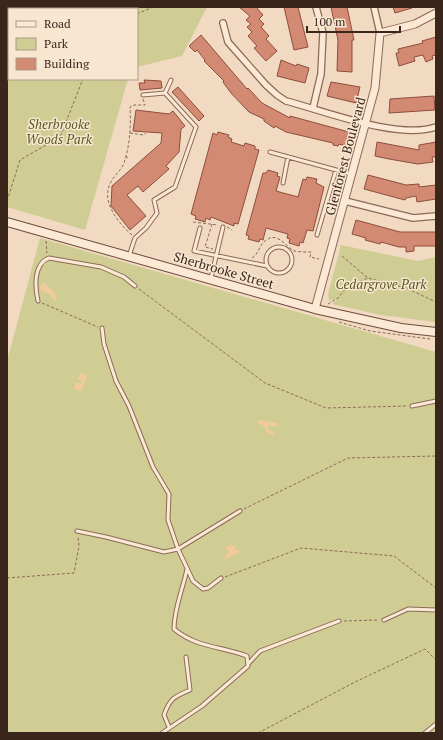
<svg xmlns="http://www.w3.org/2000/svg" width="443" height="740" viewBox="0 0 443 740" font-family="'PT Serif',serif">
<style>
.green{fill:#d0cd94}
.sand{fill:#f0ca9b}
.building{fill:#d38a73;stroke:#8d4d3b}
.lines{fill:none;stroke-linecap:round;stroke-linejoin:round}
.service-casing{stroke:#8c6a57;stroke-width:5}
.minor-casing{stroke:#8c6a57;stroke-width:8}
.tertiary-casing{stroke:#8c6a57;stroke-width:9}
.secondary-casing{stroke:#6e4b3a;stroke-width:10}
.path{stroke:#8c6a57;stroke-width:1;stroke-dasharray:3 2;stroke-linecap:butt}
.service{stroke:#fbe9d5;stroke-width:3}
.minor{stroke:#fbe9d5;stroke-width:5.5}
.tertiary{stroke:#fbe9d5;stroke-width:7}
.secondary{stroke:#fbe9d5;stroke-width:8}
.labels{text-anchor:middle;stroke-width:3;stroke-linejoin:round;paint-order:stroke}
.park-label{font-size:13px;font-style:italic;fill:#555921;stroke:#f8e6d1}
.street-label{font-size:13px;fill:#3b261c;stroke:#f8e6d1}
</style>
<rect width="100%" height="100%" fill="#f1dac1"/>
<path class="green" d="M7,7H94L103,9H9V79H128L85,230L7,207Z
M120,7H207L182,56L137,67V9H120Z
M40,238L436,352V733H7V361Z
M341,245L418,261L436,257V322L380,315L332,304L337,299L329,301L328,294Z"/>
<path class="sand" d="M44,283C48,286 58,292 56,302L51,298V295L41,290L40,287Z
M80,373L85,374L87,377L82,390L79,391L74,389L75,383H82L81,380H78Z
M261,420C268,423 274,421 278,424L275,427L269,425L268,427L269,430L274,432L273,435L267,433L263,425L258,424L257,421Z
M231,545L235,546V550H239V553L235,554L226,560L225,555L229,552L225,548Z"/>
<path class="building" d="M239,7H256L263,15L259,19L264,24L261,27L269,36L266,39L277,51L266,61L254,48L257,46L248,36L252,32L247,27L251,24L246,20L250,16Z
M284,7H298L308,47L294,50Z
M331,7H347L354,40H352V72L337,71L338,40Z
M393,7H412V8L395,13Z
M201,35L247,89L248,88L262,103L290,118V116L349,132L346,146L339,144L338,146L333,145V143L286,132L275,126L274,128L264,121V119L249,112L231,93L223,82L224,81L204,61L205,60L197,50L195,52L189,46Z
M436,37V55L432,56L433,59L426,62L423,55L414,57L415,61L399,66L396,53H399L398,49L423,43L422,41Z
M281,60L296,66L297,64L309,68L305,83L277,76Z
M144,80L161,81L162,88L140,90L139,83H145Z
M331,82L360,87L356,103L327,96Z
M178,87L204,116L199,121L172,92Z
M434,96L435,110L389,113L390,99Z
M136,110L169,114L173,111L185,126L181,129L179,152L166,166L169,169L143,192L138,186L127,195L146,216L130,230L111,206L112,186L161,143L162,133L133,131Z
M218,132L229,135L228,137L232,139L231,142L244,146L245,143L255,146V149L259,150L238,224L234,223V226L211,217L210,220L206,218L205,222L195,219L196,216L191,214L213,133L217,135Z
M377,142L419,150V145L436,142V157H432L433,162L418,164L389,159L375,156Z
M268,170L278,173L277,176L280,177L276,191L298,197L303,179L306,180L307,177L317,179L316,183L324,187L313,231L307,230L303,243L300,242L299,246L289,243L290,239L287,238L288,234L266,228L263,240L260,239L259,242L248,239L249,236L246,235L263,173H266Z
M368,175L406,185L419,184V187L436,185V199L417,202L416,196L406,198L405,200L364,189Z
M356,220L400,232H436V246H414V251L406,252V247H399L381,242L380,244L365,240L366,238L352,234Z"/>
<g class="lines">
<g class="service-casing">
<path id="service" d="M143,95L165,93L171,80
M270,152L351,174
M283,183L288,157
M200,228L194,251L267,266
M317,235L336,170
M266 260a13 13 0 1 1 26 0a13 13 0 1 1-26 0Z
M129,256L135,238L146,228L157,213L154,200L175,187L196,127L165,93
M211,278L223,227
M38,301C35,288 33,264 49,258L101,267L124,277L135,286
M102,328L104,344L116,381L129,406L153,467L169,494L168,520L178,549L193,581L203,589L208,588L221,578
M412,406L436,401
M77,531L106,537L164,552L178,549L240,511
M384,620L408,609L436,610
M248,664L260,651L339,621
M169,727L164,715C170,698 174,697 190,690L186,657
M162,733L202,706L248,666L247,656C221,646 197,648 174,629C174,608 183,589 187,569
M425,733L436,724"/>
</g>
<g class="minor-casing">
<path id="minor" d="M374,7L380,33
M223,23L228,42L266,85L277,95L286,101C325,111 398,140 436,127
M313,108L321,74L323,33L316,7
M345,201L413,218L436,216"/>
</g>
<g class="tertiary-casing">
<path id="tertiary" d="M315,309L375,88L380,33L415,24L436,13"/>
</g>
<g class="secondary-casing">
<path id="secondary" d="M7,222L315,309L401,328L436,332"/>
</g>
<path class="path" d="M7,8L10,9
M114,9L115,7
M137,14L153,7
M130,133L143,135L146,133
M126,156L129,160
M7,201L20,160L60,137L83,79
M193,222L218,225
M212,224L205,247L213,249
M227,227L232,230
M132,235C119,224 101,202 110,184C113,176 121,171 124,163C130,145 131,126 130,107L134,105H145L143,99
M46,241L47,253
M342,256L368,278L406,288L436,302
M252,258C259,254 259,245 265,241C278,230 286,248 295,251C299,252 306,252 311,252L310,257L319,259
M139,289L265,383L326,408L407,406
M42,303L98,327
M328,304L338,298L348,286L368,278
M339,322L370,331L430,339
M244,509L348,458L436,456
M225,577L301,548L394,556L436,588
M7,578L74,573L79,546L78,536
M344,621L378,620
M258,733L355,682L425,649L436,660"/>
<use href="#service" class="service"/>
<use href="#minor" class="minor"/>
<use href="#tertiary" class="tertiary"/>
<use href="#secondary" class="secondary"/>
</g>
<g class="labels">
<g class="park-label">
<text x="59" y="129">Sherbrooke<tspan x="59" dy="15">Woods Park</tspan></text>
<text x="381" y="289">Cedargrove Park</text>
</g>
<g class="street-label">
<text transform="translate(345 156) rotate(-75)" y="5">Glenforest Boulevard</text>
<text transform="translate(224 270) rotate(16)" y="5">Sherbrooke Street</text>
</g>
</g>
<rect width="443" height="740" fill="none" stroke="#3b261c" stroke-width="16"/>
<rect x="8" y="8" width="130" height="72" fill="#f8e6d1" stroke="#ac9989"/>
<rect x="16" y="21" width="20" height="6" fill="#fbe9d5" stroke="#ac9989"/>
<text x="44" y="28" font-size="12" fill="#3b261c">Road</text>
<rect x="16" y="38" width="20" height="12" fill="#d0cd94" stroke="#ac9989"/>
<text x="44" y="48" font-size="12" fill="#3b261c">Park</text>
<rect x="16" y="58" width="20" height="12" fill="#d38a73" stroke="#ac9989"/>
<text x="44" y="68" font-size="12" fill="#3b261c">Building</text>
<path d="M307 26v6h93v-6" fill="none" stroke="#3b261c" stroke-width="2"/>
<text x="313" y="26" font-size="12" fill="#3b261c" stroke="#f8e6d1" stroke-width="3" paint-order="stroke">100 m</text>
</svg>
